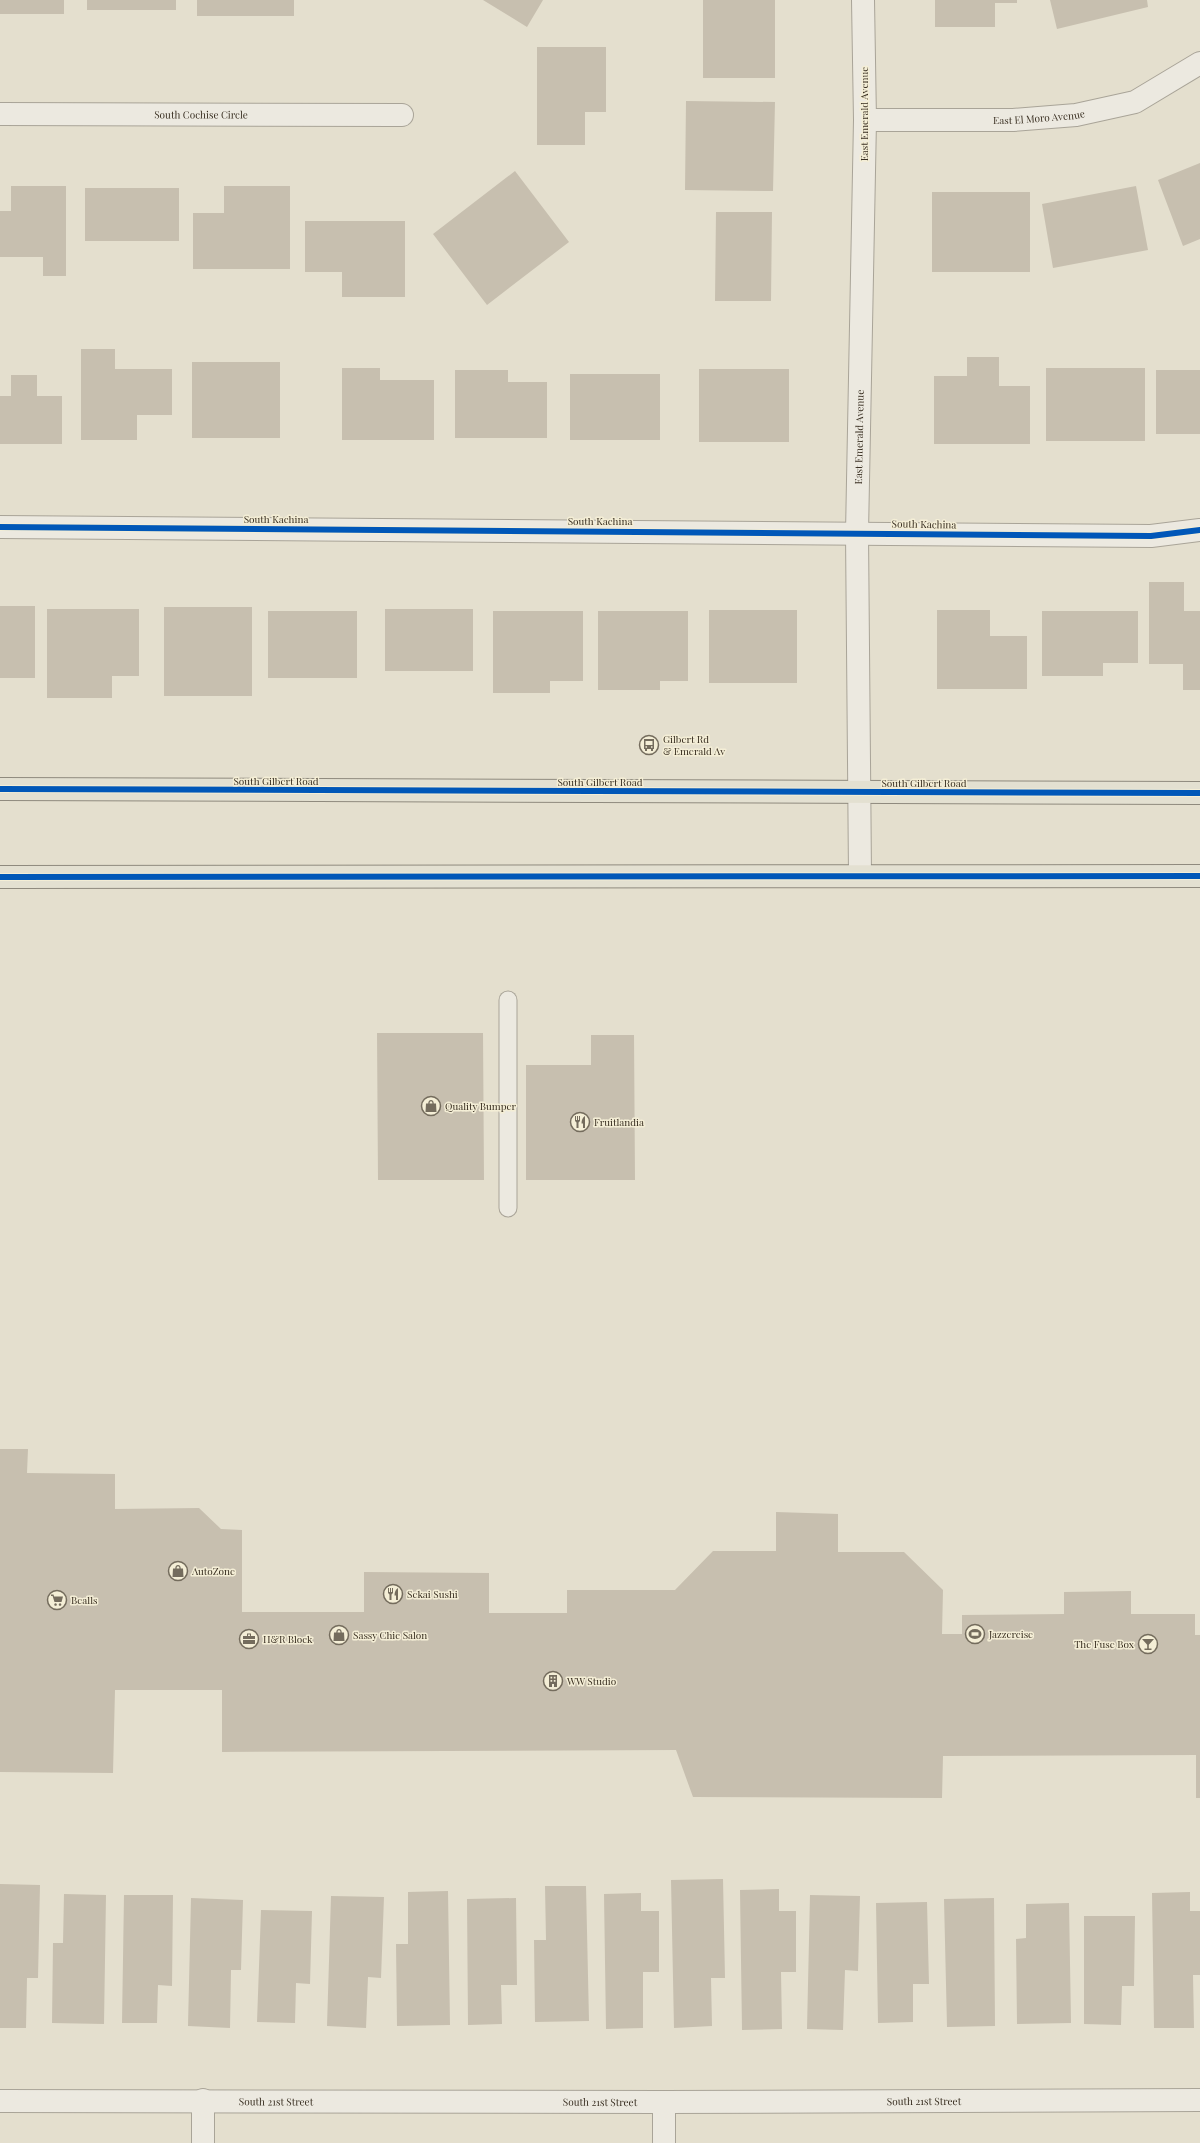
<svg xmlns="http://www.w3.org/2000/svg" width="1200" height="2143" viewBox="0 0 1200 2143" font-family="'Playfair Display',serif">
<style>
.building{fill:#c7bfaf}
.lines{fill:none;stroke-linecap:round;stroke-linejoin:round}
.lane-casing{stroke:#a9a498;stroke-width:19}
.street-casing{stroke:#a9a498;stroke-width:24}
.primary-casing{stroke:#8f8a7e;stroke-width:24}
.lane{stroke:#ece9e0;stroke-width:17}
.street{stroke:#ece9e0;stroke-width:22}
.primary{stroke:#e3e0d1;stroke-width:22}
.cycleway-casing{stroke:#f4eed6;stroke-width:8}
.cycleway{stroke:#0057b8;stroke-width:6}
.labels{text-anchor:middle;stroke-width:3;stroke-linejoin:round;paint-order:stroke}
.street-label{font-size:10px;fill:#382e20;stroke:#f4eed6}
.poi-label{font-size:10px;fill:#382e20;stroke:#f4eed6;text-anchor:start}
</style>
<rect width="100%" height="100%" fill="#e4dfce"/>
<path class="building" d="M0,0H64V14H0Z
M87,0H176V10H87Z
M197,0H294V16H197Z
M483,0H543L527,27Z
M703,0H775V78H703Z
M935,0H1017V3H995V27H935Z
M1050,0H1147L1148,7L1057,29Z
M537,47H606V112H585V145H537Z
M686,101L775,102L773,191L685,190Z
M1200,163V239L1183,246L1158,180Z
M515,171L569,242L487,305L433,234Z
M11,186H66V276H43V257H0V211H11Z
M224,186H290V269H193V213H224Z
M1136,186L1148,250L1053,268L1042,204Z
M85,188H179V241H85Z
M932,192H1030V272H932Z
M716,212H772L771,301H715Z
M305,221H405V297H342V272H305Z
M81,349H115V369H172V415H137V440H81Z
M967,357H999V386H1030V444H934V376H967Z
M192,362H280V438H192Z
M342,368H380V380H434V440H342Z
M1046,368H1145V441H1046Z
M699,369H789V442H699Z
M455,370H508V382H547V438H455Z
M1156,370H1200V434H1156Z
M570,374H660V440H570Z
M11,375H37V396H62V444H0V396H11Z
M1149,582H1184V611H1200V690H1183V664H1149Z
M0,606H35V678H0Z
M164,607H252V696H164Z
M47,609H139V676H112V698H47Z
M385,609H473V671H385Z
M709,610H797V683H709Z
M937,610H990V636H1027V689H937Z
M268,611H357V678H268Z
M493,611H583V681H550V693H493Z
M598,611H688V681H660V690H598Z
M1042,611H1138V663H1103V676H1042Z
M377,1033H483L484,1180H378Z
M591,1035H634L635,1180H526V1065H591Z
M0,1449H28L27,1473L115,1474V1509L199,1508L221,1529L242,1530V1612H364V1572L489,1573V1613H567V1590H675L713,1551H776V1512L838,1514V1552H904L943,1590L942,1634H962V1615L1064,1614V1592L1131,1591V1614H1195V1635H1200V1798H1196V1755L943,1756L942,1798L693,1797L676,1750L222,1752V1690H115L113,1773L0,1772Z
M723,1879L725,1978H711L712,2026L674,2028L671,1880Z
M0,1884L40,1885L38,1978H27L26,2028H0Z
M545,1886H586L589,2021L535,2022L534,1940H546Z
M779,1889V1911H796V1972H781L782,2029L742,2030L740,1890Z
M448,1891L450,2025L397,2026L396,1944H408V1892Z
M1190,1892V1911H1200V1975H1193L1194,2028H1154L1152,1893Z
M641,1893V1911H659V1972H643V2028L606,2029L604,1894Z
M64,1894L106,1895L104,2024L52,2023L53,1943H63Z
M124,1895H173L172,1986L158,1985L157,2023H122Z
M810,1895L860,1896L858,1971L845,1970L843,2030L807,2029Z
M331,1896L384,1897L381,1978L368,1977L366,2028L327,2026Z
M191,1898L243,1900L241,1970H231L230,2028L188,2026Z
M516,1898L517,1985H501L502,2024L468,2025L467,1899Z
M994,1898L995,2026L947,2027L944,1899Z
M927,1902L929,1984H913V2022L878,2023L876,1903Z
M1069,1903L1071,2023L1017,2024L1016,1939L1026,1938V1904Z
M261,1910L312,1911L310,1984L296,1983L295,2023L257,2022Z
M1084,1916H1135L1134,1986H1122L1121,2025L1084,2024Z"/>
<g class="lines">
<g class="lane-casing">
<path id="lane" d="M508,1000V1208"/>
</g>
<g class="street-casing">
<g id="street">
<path id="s1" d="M0,114L402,115"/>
<path id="s2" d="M865,120H1013L1076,115L1135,102L1200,63"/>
<path d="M0,527L1151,536L1200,530"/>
<path id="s3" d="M860,875L857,533L865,120L863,0"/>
<path id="s4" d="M0,2101L664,2102L1200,2100"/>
<path d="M664,2102V2143"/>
<path d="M203,2143V2100"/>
</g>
</g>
<g class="primary-casing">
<path id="primary" d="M0,789L1200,793
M0,877L1200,876"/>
</g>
<use href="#lane" class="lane"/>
<use href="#street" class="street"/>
<use href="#primary" class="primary"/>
<g class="cycleway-casing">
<path id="cycleway" d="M0,527L1151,536L1200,530
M0,789L1200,793
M0,877L1200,876"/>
</g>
<use href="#cycleway" class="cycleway"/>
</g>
<defs>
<g id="bus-ring" transform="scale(1)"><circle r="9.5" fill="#f4eed6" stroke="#746c5d" stroke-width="1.5"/><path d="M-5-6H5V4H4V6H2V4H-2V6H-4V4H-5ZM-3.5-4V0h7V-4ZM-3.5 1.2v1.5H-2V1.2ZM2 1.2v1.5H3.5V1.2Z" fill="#746c5d"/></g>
<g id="shop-ring" transform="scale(1)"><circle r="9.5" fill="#f4eed6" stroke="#746c5d" stroke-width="1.5"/><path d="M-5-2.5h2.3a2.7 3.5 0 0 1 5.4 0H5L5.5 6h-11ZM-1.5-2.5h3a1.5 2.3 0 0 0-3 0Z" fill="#746c5d"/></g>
<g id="restaurant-ring" transform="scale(1)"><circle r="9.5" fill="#f4eed6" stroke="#746c5d" stroke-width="1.5"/><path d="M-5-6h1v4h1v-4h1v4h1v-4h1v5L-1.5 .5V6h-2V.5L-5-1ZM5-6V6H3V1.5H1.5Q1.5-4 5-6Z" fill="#746c5d"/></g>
<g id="supermarket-ring" transform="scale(1)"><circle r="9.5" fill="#f4eed6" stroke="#746c5d" stroke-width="1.5"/><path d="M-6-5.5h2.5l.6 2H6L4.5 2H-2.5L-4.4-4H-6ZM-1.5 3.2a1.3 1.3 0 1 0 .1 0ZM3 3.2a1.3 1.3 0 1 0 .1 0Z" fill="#746c5d"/></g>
<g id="stadium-ring" transform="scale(1)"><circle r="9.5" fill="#f4eed6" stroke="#746c5d" stroke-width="1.5"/><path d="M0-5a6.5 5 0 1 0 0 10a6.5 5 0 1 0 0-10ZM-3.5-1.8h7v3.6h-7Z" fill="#746c5d"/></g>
<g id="office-ring" transform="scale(1)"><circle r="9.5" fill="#f4eed6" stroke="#746c5d" stroke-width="1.5"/><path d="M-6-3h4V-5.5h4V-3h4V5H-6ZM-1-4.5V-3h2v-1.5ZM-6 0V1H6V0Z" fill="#746c5d"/></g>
<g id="bar-ring" transform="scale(1)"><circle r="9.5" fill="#f4eed6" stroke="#746c5d" stroke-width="1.5"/><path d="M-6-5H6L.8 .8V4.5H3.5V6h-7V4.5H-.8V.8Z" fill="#746c5d"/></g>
<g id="building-ring" transform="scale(1)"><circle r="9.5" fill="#f4eed6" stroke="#746c5d" stroke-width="1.5"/><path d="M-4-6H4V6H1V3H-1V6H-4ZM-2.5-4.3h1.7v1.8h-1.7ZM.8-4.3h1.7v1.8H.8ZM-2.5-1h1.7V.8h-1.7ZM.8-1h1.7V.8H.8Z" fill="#746c5d"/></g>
</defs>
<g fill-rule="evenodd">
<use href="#bus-ring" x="649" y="745"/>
<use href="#shop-ring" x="431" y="1106"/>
<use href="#restaurant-ring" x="580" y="1122"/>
<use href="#shop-ring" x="178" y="1571"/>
<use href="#restaurant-ring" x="393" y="1594"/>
<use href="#supermarket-ring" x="57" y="1600"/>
<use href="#stadium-ring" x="975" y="1634"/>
<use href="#shop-ring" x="339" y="1635"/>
<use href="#office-ring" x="249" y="1639"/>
<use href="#bar-ring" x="1148" y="1644"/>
<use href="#building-ring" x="553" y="1681"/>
</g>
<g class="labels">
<g class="street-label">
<text dy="4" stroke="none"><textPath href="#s1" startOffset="201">South Cochise Circle</textPath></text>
<text transform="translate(864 114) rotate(-90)" y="4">East Emerald Avenue</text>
<text dy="4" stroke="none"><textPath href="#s2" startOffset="174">East El Moro Avenue</textPath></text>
<text dy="4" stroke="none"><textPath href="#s3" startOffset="438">East Emerald Avenue</textPath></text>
<text x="276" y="523">South Kachina</text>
<text x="600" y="525">South Kachina</text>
<text transform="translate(924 524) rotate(1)" y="4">South Kachina</text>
<text x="276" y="785">South Gilbert Road</text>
<text x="600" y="786">South Gilbert Road</text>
<text x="924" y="787">South Gilbert Road</text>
<text dy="4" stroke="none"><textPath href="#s4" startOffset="276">South 21st Street</textPath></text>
<text dy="4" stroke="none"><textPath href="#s4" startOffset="924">South 21st Street</textPath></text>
<text dy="4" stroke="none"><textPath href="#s4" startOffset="600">South 21st Street</textPath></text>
</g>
<g class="poi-label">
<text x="663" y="743">Gilbert Rd<tspan x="663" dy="12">&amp; Emerald Av</tspan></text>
<text x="445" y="1110">Quality Bumper</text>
<text x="594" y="1126">Fruitlandia</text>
<text x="192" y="1575">AutoZone</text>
<text x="407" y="1598">Sekai Sushi</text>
<text x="71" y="1604">Bealls</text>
<text x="989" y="1638">Jazzercise</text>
<text x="353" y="1639">Sassy Chic Salon</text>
<text x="263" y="1643">H&amp;R Block</text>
<text x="1134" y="1648" text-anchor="end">The Fuse Box</text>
<text x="567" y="1685">WW Studio</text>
</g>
</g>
</svg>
